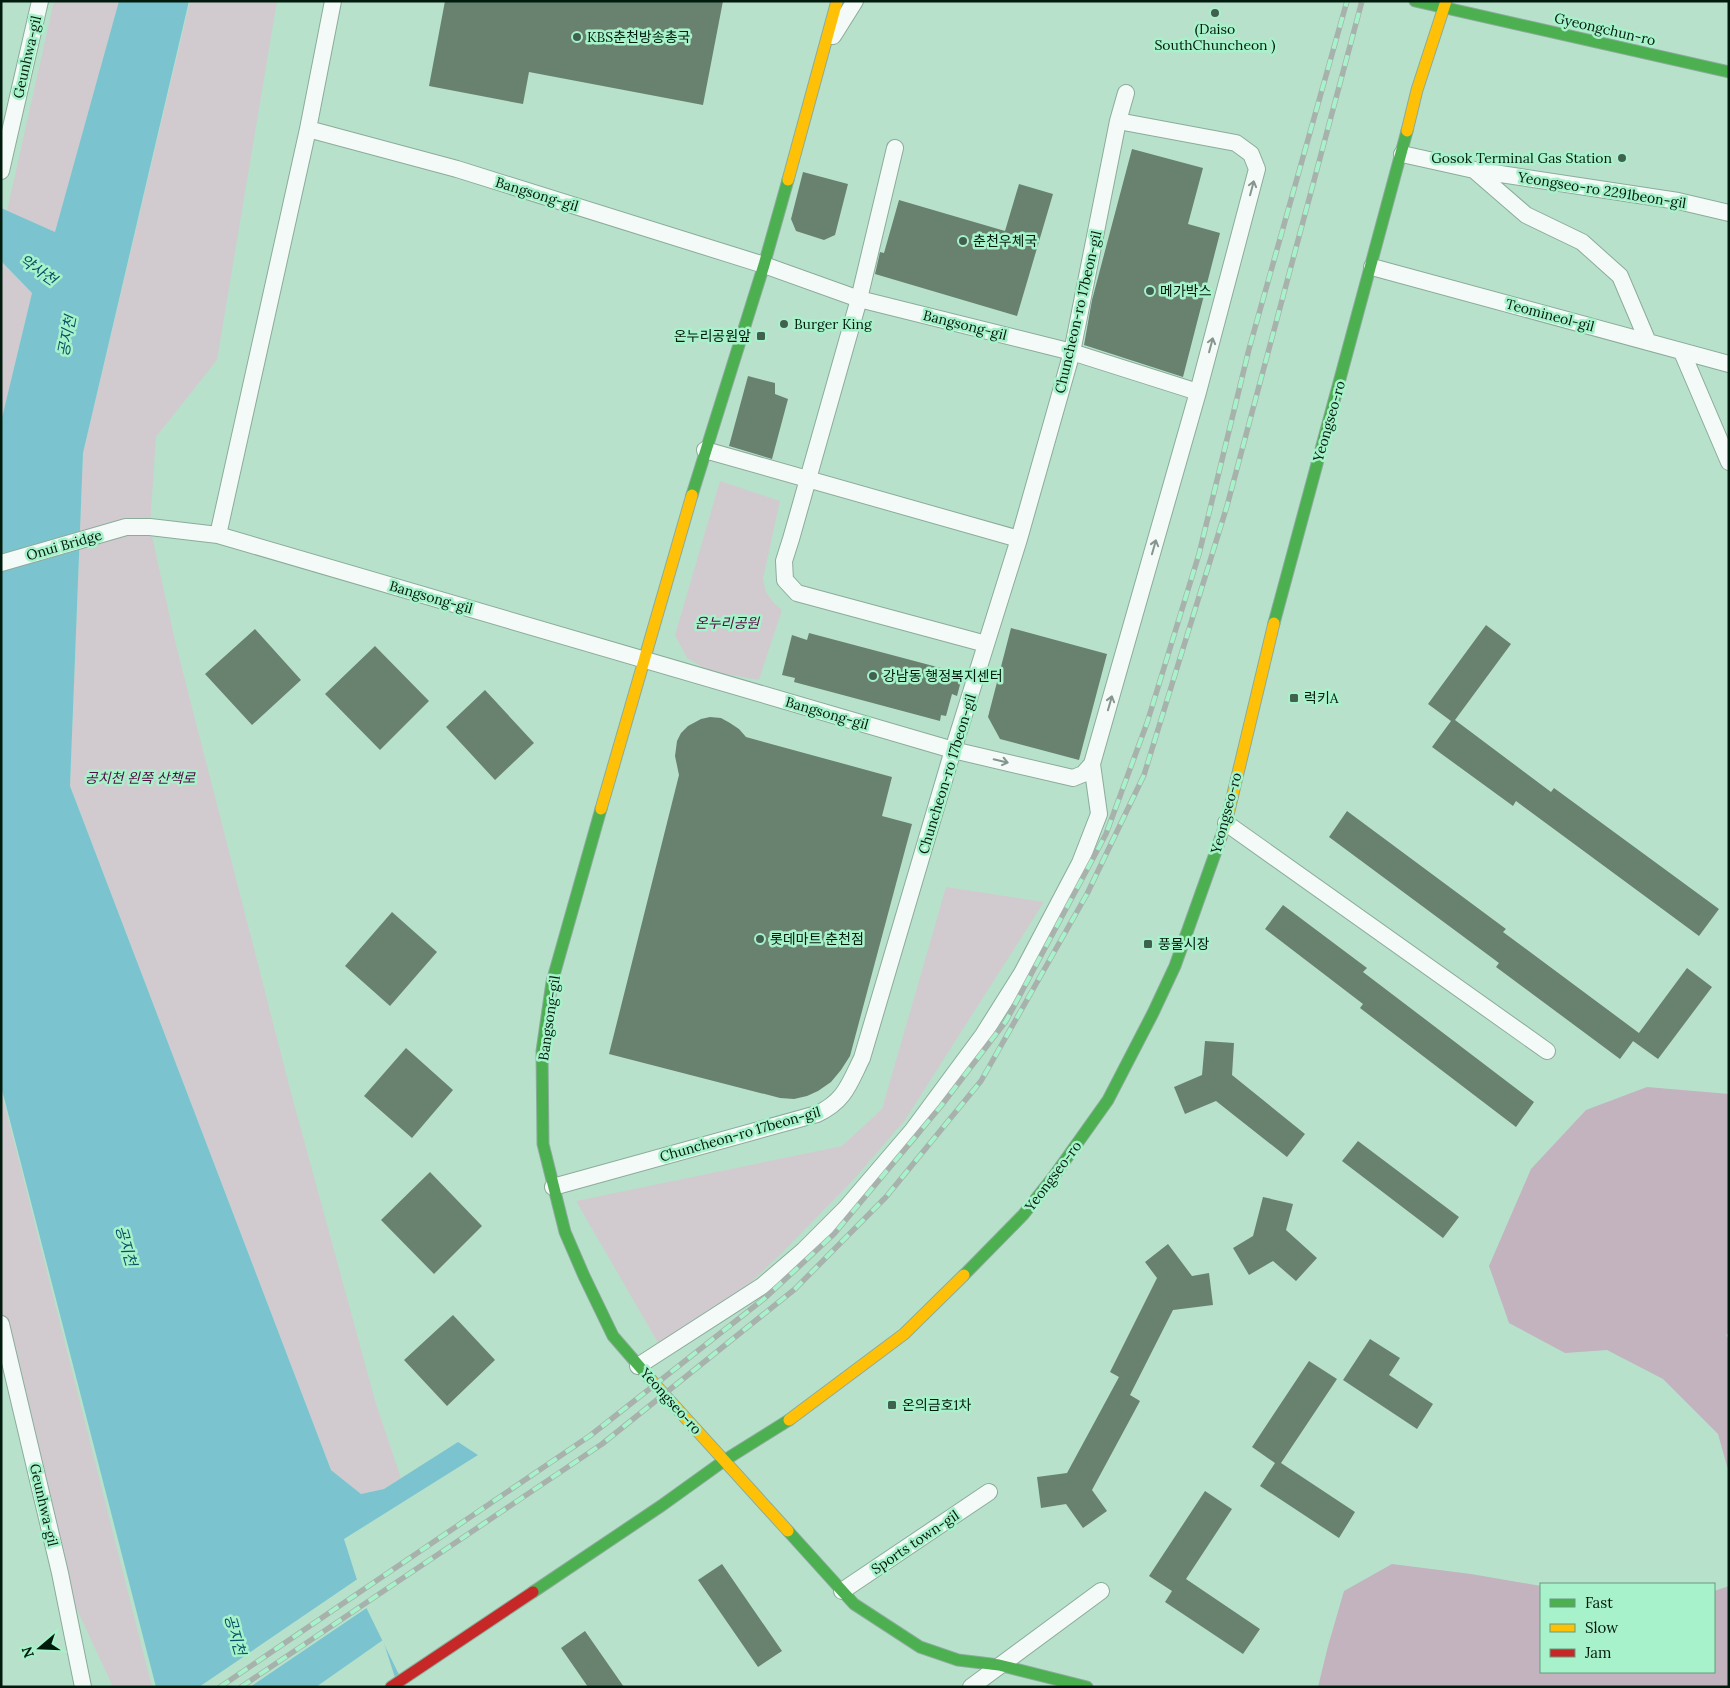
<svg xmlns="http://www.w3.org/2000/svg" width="1730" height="1688" viewBox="0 0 1730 1688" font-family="Lora,'Noto Sans KR',serif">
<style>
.green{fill:#d1cbd0}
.forest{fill:#c2b3bf}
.water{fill:#7bc4cf}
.pier{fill:#b8e1cb}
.building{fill:#68826f}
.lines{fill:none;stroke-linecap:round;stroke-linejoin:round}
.street-casing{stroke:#8bac9b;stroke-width:18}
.fast-casing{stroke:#8bac9b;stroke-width:13}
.slow-casing{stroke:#8bac9b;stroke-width:13}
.jam-casing{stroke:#8bac9b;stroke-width:13}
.street{stroke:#f4faf7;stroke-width:16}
.fast{stroke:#4caf50;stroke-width:11}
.slow{stroke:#ffc107;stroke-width:11}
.jam{stroke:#c62828;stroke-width:11}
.rail-casing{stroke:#a8b2ad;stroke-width:5.5}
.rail{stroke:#a7f2ca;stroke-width:4;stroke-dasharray:11;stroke-linecap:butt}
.oneway{stroke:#86958e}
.poi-dot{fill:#406050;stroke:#a7f2ca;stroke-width:2}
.labels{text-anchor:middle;stroke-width:5;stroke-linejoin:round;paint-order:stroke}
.poi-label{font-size:14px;fill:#001a0d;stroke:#a7f2ca;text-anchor:start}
.street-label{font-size:14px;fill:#001a0d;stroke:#a7f2ca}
.park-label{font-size:14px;font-style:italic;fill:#550b43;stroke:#a7f2ca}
.water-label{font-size:15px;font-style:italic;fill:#045265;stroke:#a7f2ca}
</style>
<rect width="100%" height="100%" fill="#b8e1cb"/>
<path class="green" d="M54,1H119L55,233L7,211Z
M190,1H277L217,360L156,437L150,527L176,645L290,1089L376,1404L401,1478L384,1489L361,1494L331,1470L70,786L83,453Z
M1,261L32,293L1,422Z
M720,481L780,501L763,579L766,592L774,603L782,610L759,680L709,671L687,658L675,635Z
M946,887L1044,902L905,1120L855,1178L781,1254L716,1315L661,1348L576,1201L842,1146L882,1109Z
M1,1090L152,1687H113L60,1573L1,1324Z"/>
<path class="forest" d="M1647,1087L1729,1094V1333L1726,1335L1729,1339V1473L1718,1434L1663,1379L1607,1350L1565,1353L1509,1323L1489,1266L1531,1169L1586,1110Z
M1392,1564L1471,1574L1541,1586V1672H1714V1591L1729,1586V1687H1318L1328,1646L1344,1591Z"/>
<path class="water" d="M119,1H189L83,453L70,786L331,1470L361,1494L384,1489L458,1442L478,1455L344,1539L365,1605L405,1687H156L1,1086V422L32,293L1,261V208L55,232Z"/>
<path class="pier" d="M359,1578L368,1607L250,1687H199Z
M383,1640L398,1687H316Z"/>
<path class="building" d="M445,1H723L703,105L529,72L523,104L429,86Z
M1132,149L1203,168L1188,224L1220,233L1183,377L1084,345L1092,300Z
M803,172L848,184L835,235L824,240L796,231L791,219Z
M1019,184L1053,194L1017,316L875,274L880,252L884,253L899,200L1005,231Z
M748,376L775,383V394L788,399L772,459L729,446Z
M1486,625L1511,644L1455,720L1551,792L1554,788L1719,909L1699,936L1516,801L1513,806L1432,747L1451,721L1428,704Z
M1011,628L1107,654L1079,760L1000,739L988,717Z
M255,629L301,680L252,725L205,674Z
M809,633L956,672L961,681L957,696L952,694L946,716L941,715L940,721L794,682L795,678L782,675L792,635L807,640Z
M375,646L429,701L380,750L325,694Z
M485,690L534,743L495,780L446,727Z
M710,717L721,718L730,723L739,729L746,737L892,777L882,816L912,824L850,1056L841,1070L831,1082L818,1091L807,1096L794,1099L780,1098L609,1054L679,775L675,756L677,741L681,733L688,726L701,719Z
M1347,811L1506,929L1503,932L1639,1033L1620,1059L1496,967L1499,963L1329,837Z
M1283,905L1367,968L1363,972L1534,1102L1516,1127L1360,1008L1363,1004L1265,929Z
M392,912L437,952L390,1006L345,966Z
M1687,968L1712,987L1658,1059L1633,1041Z
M1205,1041L1234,1043L1232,1075L1305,1134L1287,1157L1216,1101L1185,1114L1174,1087L1202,1075Z
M406,1048L453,1090L412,1138L364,1096Z
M1358,1141L1459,1217L1443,1238L1342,1161Z
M430,1172L482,1226L434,1274L381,1220Z
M1263,1197L1293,1204L1286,1230L1317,1258L1296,1281L1273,1261L1249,1275L1233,1248L1253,1236Z
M1168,1244L1192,1276L1209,1273L1213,1305L1173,1310L1130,1395L1140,1401L1092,1490L1107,1511L1083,1528L1066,1504L1041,1508L1037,1477L1067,1473L1119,1377L1110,1372L1157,1278L1145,1262Z
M453,1315L495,1360L447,1406L404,1360Z
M1370,1339L1400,1358L1389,1375L1433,1404L1417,1429L1343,1380Z
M1309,1361L1337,1379L1281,1463L1355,1512L1339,1538L1260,1486L1275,1463L1252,1447Z
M1205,1491L1232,1509L1186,1579L1260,1629L1243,1654L1165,1602L1172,1591L1149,1576Z
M722,1564L782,1651L758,1667L698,1580Z
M585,1631L624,1687H588L561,1648Z"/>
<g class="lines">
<g class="street-casing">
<path id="street" d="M833,36L855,1
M308,129L457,169L764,265L859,299L1072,352L1198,392
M895,148L859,299L791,539L784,561L785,580L797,593L986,644
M1402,154L1474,170L1678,201L1729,213
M1474,170L1526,215L1582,242L1620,276L1648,342
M1,171L40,1
M1372,267L1729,364
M1682,352L1729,462
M705,450L1019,539
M218,535L308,129L333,1
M1,563L126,527H150L218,535L953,750L1073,778L1083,774L1092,764L1198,392L1257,169L1251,154L1236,143L1118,121
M1226,823L1547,1051
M553,1187L817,1114C845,1101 849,1084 862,1058L953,750L1019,539L1072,352L1118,121L1126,93
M1,1324L60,1573L83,1687
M638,1366L762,1286L804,1250L846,1208L912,1131L983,1035L1022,973L1080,863L1099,814L1092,764
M842,1591L989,1492
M971,1687L1101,1591"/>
</g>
<g class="fast-casing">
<path id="fast" d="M1415,1L1729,72
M692,495L764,265L788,180
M1274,623L1407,131
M601,809L552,982L542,1051L543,1144L565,1232L584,1276L613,1336L652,1381
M964,1275L1023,1215L1054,1176L1108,1100L1153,1013L1175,966L1221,837
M788,1531L854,1604L920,1647L958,1660L999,1665L1087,1687
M533,1592L661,1506L725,1460L789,1420"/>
</g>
<g class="slow-casing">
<path id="slow" d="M1407,131L1417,90L1446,1
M788,180L837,1
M601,809L692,495
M1221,837L1226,823L1274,623
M652,1381L788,1531
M789,1420L904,1334L964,1275"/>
</g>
<g class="jam-casing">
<path id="jam" d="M391,1687L533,1592"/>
</g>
<use href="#street" class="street"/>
<use href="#fast" class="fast"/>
<use href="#slow" class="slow"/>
<use href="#jam" class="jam"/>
<g class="rail-casing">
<path id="rail" d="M220,1687L591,1435L765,1298L834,1234L941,1106L1006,1021L1106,834L1147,723L1199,554L1249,349L1347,1
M241,1687L602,1444L795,1289L886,1197L981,1081L1087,894L1144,775L1227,506L1362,1"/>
</g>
<use href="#rail" class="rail"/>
</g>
<defs><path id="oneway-shaft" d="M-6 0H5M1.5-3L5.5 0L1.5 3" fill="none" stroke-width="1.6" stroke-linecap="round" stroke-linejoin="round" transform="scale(1.25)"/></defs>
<g class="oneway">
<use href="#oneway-shaft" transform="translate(1252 188) rotate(-75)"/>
<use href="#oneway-shaft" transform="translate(1211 345) rotate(-75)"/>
<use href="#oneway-shaft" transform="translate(1154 547) rotate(-74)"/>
<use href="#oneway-shaft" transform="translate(1110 703) rotate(-74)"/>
<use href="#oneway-shaft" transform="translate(1001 761) rotate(13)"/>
</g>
<g class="poi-dot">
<circle cx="1215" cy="13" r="5"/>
<circle cx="577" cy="37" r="5"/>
<circle cx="1622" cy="158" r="5"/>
<circle cx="963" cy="241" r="5"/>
<circle cx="1150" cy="291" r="5"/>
<circle cx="784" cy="324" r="5"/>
<rect x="756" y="331" width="10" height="10" rx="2.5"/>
<circle cx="873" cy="676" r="5"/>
<rect x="1289" y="693" width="10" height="10" rx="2.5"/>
<circle cx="760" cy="939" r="5"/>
<rect x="1143" y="939" width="10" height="10" rx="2.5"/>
<rect x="887" y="1400" width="10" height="10" rx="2.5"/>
</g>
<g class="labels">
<g class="poi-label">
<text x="1215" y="34" text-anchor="middle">(Daiso<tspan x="1215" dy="16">SouthChuncheon )</tspan></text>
<text x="587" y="42">KBS춘천방송총국</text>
<text x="1612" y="163" text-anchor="end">Gosok Terminal Gas Station</text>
<text x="973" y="246">춘천우체국</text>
<text x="1160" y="296">메가박스</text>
<text x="794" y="329">Burger King</text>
<text x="751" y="341" text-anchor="end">온누리공원앞</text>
<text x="883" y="681">강남동 행정복지센터</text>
<text x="1304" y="703">럭키A</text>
<text x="770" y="944">롯데마트 춘천점</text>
<text x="1158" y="949">풍물시장</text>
<text x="902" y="1410">온의금호1차</text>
</g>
<g class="street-label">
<text transform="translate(1605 29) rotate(13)" y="5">Gyeongchun-ro</text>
<text transform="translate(27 57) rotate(-77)" y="5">Geunhwa-gil</text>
<text transform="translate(1602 190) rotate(9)" y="5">Yeongseo-ro 2291beon-gil</text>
<text transform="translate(537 194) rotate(17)" y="5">Bangsong-gil</text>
<text transform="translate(1078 312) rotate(-77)" y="5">Chuncheon-ro 17beon-gil</text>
<text transform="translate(1550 315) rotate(15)" y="5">Teomineol-gil</text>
<text transform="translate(965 325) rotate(14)" y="5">Bangsong-gil</text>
<text transform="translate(1329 421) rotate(-74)" y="5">Yeongseo-ro</text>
<text transform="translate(64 545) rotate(-16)" y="5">Onui Bridge</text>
<text transform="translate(431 597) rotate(16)" y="5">Bangsong-gil</text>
<text transform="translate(827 713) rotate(16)" y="5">Bangsong-gil</text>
<text transform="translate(947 774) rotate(-73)" y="5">Chuncheon-ro 17beon-gil</text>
<text transform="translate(1226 813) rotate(-75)" y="5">Yeongseo-ro</text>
<text transform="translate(549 1018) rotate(-82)" y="5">Bangsong-gil</text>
<text transform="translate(740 1134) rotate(-16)" y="5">Chuncheon-ro 17beon-gil</text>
<text transform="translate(1053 1176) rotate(-53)" y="5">Yeongseo-ro</text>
<text transform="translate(671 1401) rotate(48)" y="5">Yeongseo-ro</text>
<text transform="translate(44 1505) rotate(77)" y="5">Geunhwa-gil</text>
<text transform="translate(915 1542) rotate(-34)" y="5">Sports town-gil</text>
</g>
<g class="park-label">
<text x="727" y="628">온누리공원</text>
<text x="140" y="783">공치천 왼쪽 산책로</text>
</g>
<g class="water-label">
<text transform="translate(38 270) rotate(35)" y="5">약사천</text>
<text transform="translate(67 336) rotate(-79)" y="5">공지천</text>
<text transform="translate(126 1246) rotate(74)" y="5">공지천</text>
<text transform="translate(235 1635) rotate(74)" y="5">공지천</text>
</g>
</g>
<rect width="1730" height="1688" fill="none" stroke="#001a0d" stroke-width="5"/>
<rect x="1540" y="1583" width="175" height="90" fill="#a7f2ca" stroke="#649c7e"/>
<rect x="1550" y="1599" width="25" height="8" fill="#4caf50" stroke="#649c7e"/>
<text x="1585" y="1608" font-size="15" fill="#001a0d">Fast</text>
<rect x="1550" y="1624" width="25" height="8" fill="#ffc107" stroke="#649c7e"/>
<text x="1585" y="1633" font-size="15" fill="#001a0d">Slow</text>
<rect x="1550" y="1649" width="25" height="8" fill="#c62828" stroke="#649c7e"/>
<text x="1585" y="1658" font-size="15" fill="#001a0d">Jam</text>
<g transform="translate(40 1648) rotate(251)" stroke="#a7f2ca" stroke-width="4" paint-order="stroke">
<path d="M0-4L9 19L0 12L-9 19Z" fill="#001a0d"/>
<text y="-8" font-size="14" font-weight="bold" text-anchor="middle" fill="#001a0d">N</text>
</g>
</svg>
